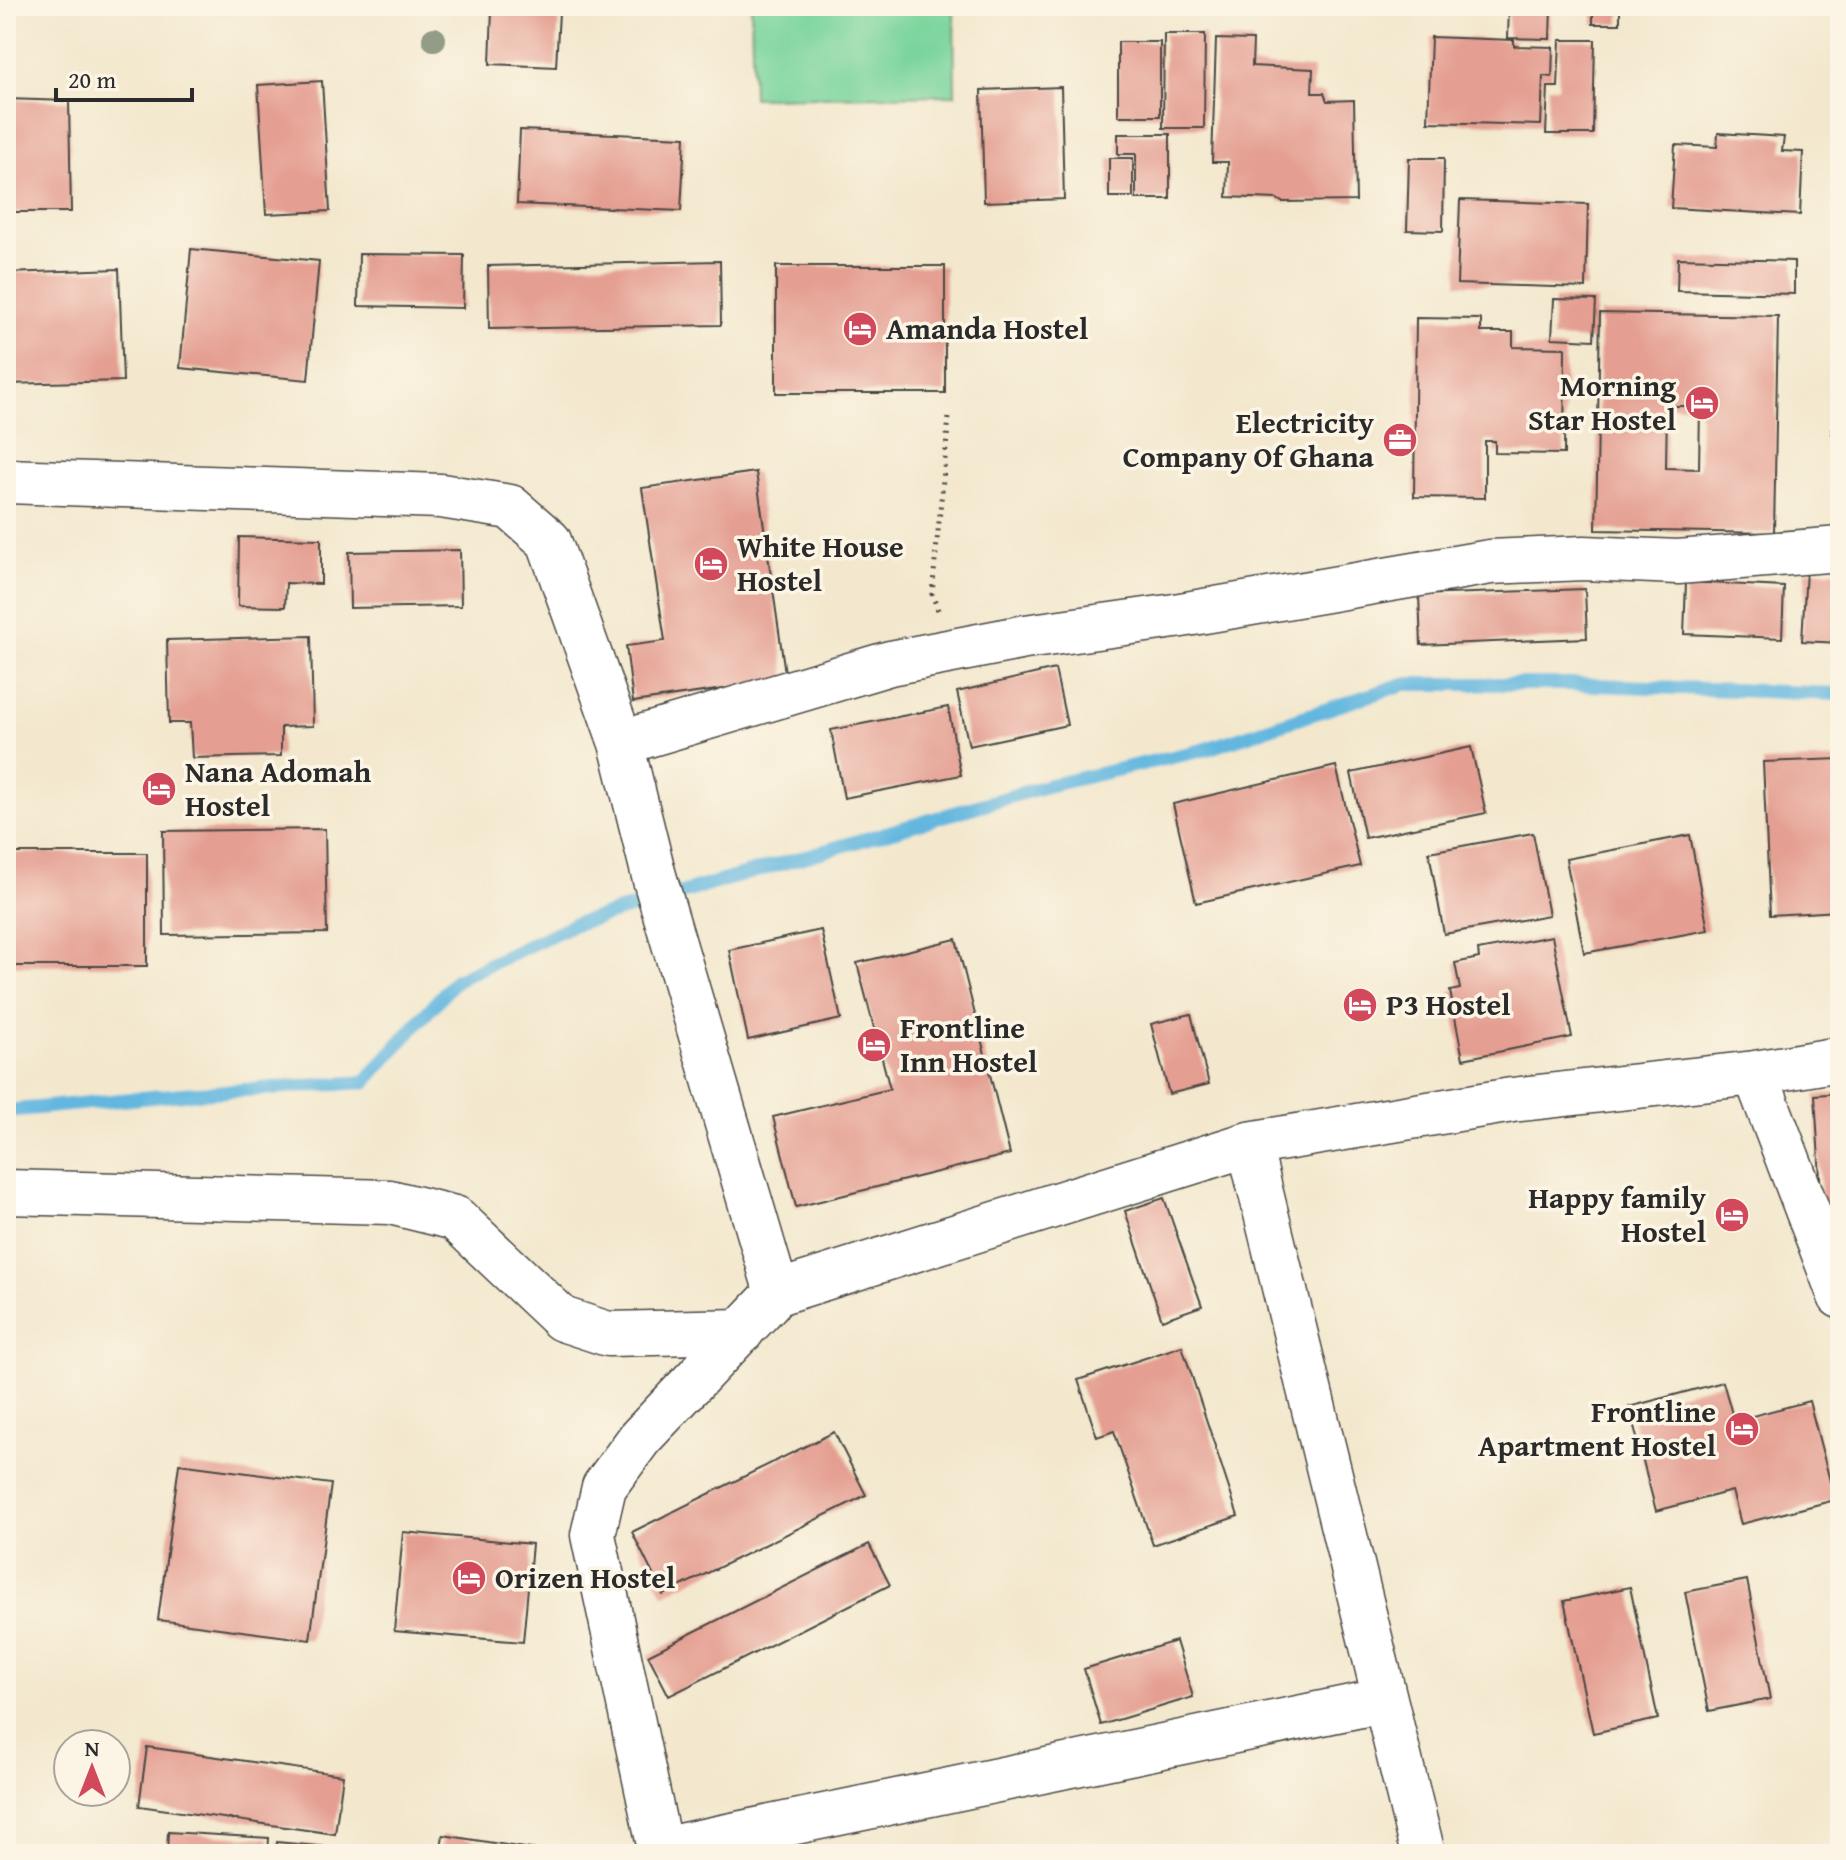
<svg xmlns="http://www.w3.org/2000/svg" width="1846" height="1860" viewBox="0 0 1846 1860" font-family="'Gentium Book Plus',serif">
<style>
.green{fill:#79d49b;stroke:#528063;stroke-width:2}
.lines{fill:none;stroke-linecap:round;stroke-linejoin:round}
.stream{stroke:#63b7df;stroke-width:14}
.building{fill:#e49f92;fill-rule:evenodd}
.minor-casing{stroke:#494743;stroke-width:47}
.path{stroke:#494743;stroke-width:5;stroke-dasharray:2 6;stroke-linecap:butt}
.minor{stroke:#fff;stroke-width:44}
.tree{fill:#929c87}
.labels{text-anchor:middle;stroke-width:7;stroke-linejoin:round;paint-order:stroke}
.poi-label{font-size:30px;font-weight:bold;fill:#2b2b2b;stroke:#fcf5e5;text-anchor:start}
</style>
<rect width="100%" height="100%" fill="#fcf5e5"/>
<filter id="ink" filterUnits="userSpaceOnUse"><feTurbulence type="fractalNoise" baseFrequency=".0125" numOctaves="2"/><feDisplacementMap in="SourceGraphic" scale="16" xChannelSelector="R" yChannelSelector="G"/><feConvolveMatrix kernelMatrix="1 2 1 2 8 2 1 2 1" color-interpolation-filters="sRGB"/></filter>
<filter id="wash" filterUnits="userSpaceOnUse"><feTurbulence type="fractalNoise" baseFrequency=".006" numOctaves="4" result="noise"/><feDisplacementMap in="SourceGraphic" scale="32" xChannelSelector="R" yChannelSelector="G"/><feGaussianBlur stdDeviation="1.8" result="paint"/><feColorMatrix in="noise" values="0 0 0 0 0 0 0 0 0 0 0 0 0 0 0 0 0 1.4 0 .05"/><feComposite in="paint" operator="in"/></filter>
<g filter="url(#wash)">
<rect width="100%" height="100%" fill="#f3e8ce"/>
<path class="green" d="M751,6H954L955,95L753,98Z"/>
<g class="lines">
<path class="stream" d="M6,1111L183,1094L365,1082L456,980L572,925L1046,786L1203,750L1404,684H1568L1840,694"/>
</g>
<g id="blocks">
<path class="building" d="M1509,6H1551L1550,39L1508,38Z
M1593,6H1620V24H1593Z
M492,9L559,12L556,67L490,64Z
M1164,34H1205L1204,128H1163Z
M1431,37L1514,40V46L1553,47L1552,77L1543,76L1541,125L1428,122Z
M1216,39L1253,40L1252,66L1313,69L1312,93H1324L1327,101L1354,100L1356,201L1282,202L1277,199L1227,197L1228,162H1212Z
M1560,40H1595L1593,134H1546L1548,87H1558Z
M1118,42H1160V116H1118Z
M322,81L330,211L266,214L258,85Z
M1061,87L1064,199L984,202L981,90Z
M6,99L69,101L71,212H6Z
M520,130L685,137L681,211L517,204Z
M1718,133L1784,137L1782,151L1803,152L1800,215L1671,208L1675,145L1717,147Z
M1118,134H1170V199H1136V154H1118Z
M1109,158H1133V197H1109Z
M1409,158H1444L1443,231L1407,230Z
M1460,200L1588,204L1586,288L1457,284Z
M1838,220H1840V240H1836Z
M191,249L319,261L308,380L180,368Z
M359,254L464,255L463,308L358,306Z
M1678,258L1794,261V294L1677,291Z
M720,261L721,325L489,329L488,266Z
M776,266H945V393H776Z
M119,269L123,381L6,384V273Z
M1554,299L1596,300L1594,340L1552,338Z
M1600,313L1778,316L1774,533L1596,530ZM1667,406H1700L1699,469L1666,468Z
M1416,318L1481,319V332H1513V347L1565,348L1564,454L1495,453V441H1485V498L1414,497Z
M1833,377H1840V434H1832Z
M756,472L786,680L633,702L626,646L665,641L642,488Z
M239,537L321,539V584L286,583L285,607L238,606Z
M460,550L461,606L350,608L349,552Z
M1806,570L1840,571V643L1802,641Z
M1686,582L1784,587L1782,638L1684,634Z
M1585,589L1587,638L1421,645L1419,595Z
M311,636L313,726L281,727V756L192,758L190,723H169L167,640Z
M1055,669L1067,725L969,746L957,692Z
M948,707L961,775L844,798L831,730Z
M1471,747L1486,813L1365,838L1351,773Z
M1840,759V911L1770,915L1763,762Z
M1336,766L1360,866L1196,903L1173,804Z
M325,829L327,933L164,935L163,831Z
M1533,833L1549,915L1444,934L1429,852Z
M1690,835L1708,930L1584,953L1566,859Z
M6,853H147V966H6Z
M821,930L841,1019L748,1040L729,950Z
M1552,936L1572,1037L1463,1059L1450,991L1460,989L1455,963L1479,958L1478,950Z
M956,939L1010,1154L796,1207L773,1117L890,1089L857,963Z
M1191,1014L1209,1084L1169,1094L1151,1024Z
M1840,1093V1209L1822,1211L1815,1095Z
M1164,1198L1202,1306L1162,1320L1125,1211Z
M1182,1346L1238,1516L1153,1545L1114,1431L1097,1437L1078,1380Z
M1723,1382L1734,1421L1809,1401L1835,1500L1741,1524L1732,1491L1656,1511L1629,1407Z
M834,1432L866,1495L663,1595L632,1532Z
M179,1464L331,1484L310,1640L158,1620Z
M403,1532L532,1544L523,1642L394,1631Z
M869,1544L890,1585L669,1696L648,1655Z
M1747,1580L1770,1699L1709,1711L1685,1592Z
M1630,1587L1658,1719L1593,1733L1564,1601Z
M1176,1641L1193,1697L1101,1725L1084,1669Z
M147,1747L343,1775L335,1834L139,1806Z
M168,1832L269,1838L268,1854H167Z
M443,1835L550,1852V1854H440Z
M277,1842L346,1849L345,1854H276Z"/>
</g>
</g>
<g filter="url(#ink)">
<use href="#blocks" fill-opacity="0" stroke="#494743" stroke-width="2"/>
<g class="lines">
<g class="minor-casing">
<path id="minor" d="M6,481L441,496L510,507L549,541L621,743L654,876L777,1293
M621,743L890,663L1025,637L1175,616L1490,562L1584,558L1678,562L1840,549
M1755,1073L1840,1296
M1249,1144L1423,1854
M6,1192L390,1202L455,1218L562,1319L608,1334L742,1331
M660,1850L1385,1700
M661,1854L593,1535L604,1487L640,1438L777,1293L1249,1144L1512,1100L1755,1073L1840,1059"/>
</g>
<path class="path" d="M938,610L932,594L949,417"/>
<use href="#minor" class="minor"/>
</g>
<circle class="tree" cx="434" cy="39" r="12"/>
</g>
<defs>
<g id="hotel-disc" transform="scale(1.8)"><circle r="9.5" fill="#d1495b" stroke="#fcf5e5"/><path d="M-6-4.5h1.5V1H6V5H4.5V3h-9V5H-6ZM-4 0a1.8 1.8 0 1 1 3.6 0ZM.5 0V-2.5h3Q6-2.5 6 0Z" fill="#fff"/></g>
<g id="office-disc" transform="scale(1.8)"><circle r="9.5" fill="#d1495b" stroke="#fcf5e5"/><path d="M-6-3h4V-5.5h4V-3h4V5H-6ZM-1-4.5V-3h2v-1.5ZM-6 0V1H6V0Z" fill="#fff"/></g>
</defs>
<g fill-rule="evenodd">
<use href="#hotel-disc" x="860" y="329"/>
<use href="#hotel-disc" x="1702" y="403"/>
<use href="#office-disc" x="1400" y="440"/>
<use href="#hotel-disc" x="711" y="564"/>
<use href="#hotel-disc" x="159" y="789"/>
<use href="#hotel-disc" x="1360" y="1005"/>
<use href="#hotel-disc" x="874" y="1045"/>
<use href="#hotel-disc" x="1732" y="1215"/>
<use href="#hotel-disc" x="1742" y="1429"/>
<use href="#hotel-disc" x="469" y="1578"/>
</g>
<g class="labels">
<g class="poi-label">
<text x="886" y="339">Amanda Hostel</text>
<text x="1676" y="396" text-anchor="end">Morning<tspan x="1676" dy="34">Star Hostel</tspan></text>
<text x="1374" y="433" text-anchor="end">Electricity<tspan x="1374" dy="34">Company Of Ghana</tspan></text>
<text x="737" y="557">White House<tspan x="737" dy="34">Hostel</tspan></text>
<text x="185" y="782">Nana Adomah<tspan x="185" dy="34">Hostel</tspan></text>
<text x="1386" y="1015">P3 Hostel</text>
<text x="900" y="1038">Frontline<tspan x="900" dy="34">Inn Hostel</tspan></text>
<text x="1706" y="1208" text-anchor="end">Happy family<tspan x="1706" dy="34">Hostel</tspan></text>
<text x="1716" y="1422" text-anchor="end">Frontline<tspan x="1716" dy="34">Apartment Hostel</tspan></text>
<text x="495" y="1588">Orizen Hostel</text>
</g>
</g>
<rect width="1846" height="1860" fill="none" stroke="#fcf5e5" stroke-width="32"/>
<g transform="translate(92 1768)"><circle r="38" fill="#fcf5e5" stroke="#a8a49b" stroke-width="2"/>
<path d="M0-6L14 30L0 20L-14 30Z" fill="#d1495b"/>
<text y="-12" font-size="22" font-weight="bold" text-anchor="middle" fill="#2b2b2b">N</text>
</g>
<path d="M56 88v12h136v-12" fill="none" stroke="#2b2b2b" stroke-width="4"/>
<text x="68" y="88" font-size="24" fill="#2b2b2b" stroke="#fcf5e5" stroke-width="6" paint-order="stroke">20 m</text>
</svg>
